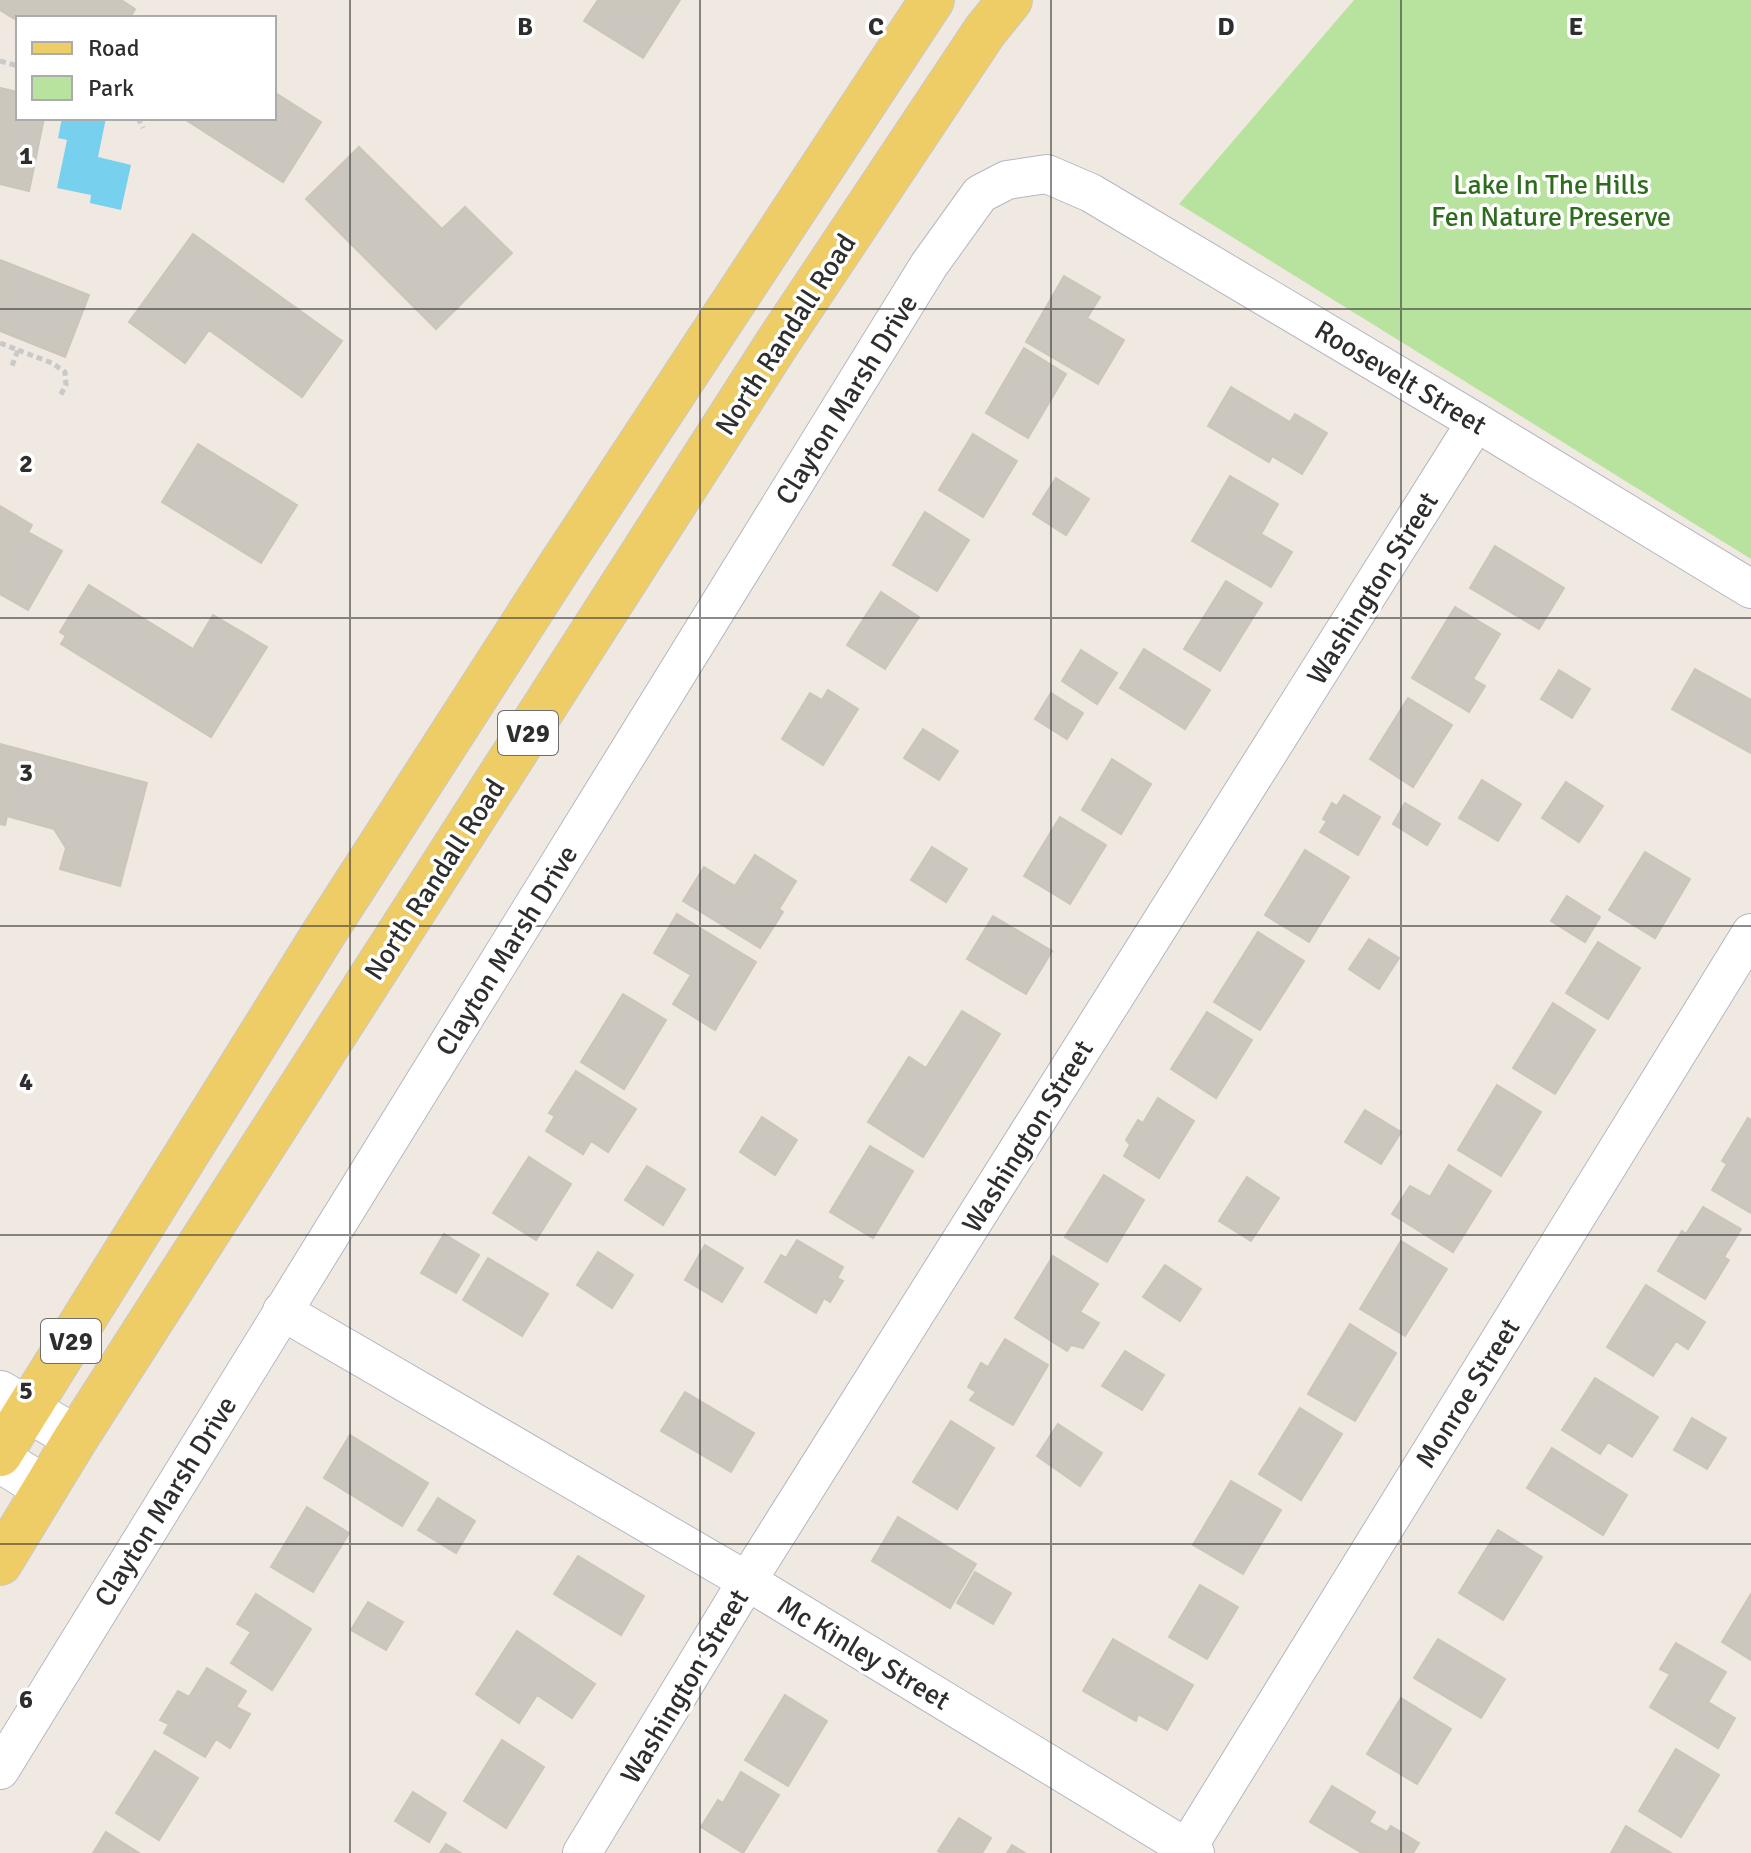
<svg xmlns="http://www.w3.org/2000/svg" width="1751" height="1853" viewBox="0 0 1751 1853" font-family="Signika,sans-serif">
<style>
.green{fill:#b8e39f}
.water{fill:#77d0ed}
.building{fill:#cbc7bf;stroke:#cbc5ba;stroke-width:2}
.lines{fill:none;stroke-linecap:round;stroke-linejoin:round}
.minor-casing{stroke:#b4b7c1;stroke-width:40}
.tertiary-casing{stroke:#b4b7c1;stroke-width:46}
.primary-casing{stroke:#c9c9c9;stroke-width:46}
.path{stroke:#c9c9c9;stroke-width:5;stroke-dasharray:6 4;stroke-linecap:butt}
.minor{stroke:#fff;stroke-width:38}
.tertiary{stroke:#fff;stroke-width:44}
.primary{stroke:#efcd66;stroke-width:44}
.grid{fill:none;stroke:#2e2e2e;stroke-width:2;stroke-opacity:0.55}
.labels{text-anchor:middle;stroke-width:7;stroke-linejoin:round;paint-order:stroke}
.shield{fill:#fff;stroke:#6d6d6d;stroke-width:2}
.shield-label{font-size:26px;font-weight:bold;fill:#2e2e2e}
.park-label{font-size:28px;fill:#2e6c1d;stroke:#fff}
.street-label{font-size:28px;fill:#2e2e2e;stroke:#fff}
.grid-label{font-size:26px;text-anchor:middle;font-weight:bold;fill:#2e2e2e;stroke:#fff;stroke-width:7;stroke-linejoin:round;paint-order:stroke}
</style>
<rect width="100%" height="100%" fill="#efe9e1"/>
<path class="green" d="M1354,0H1751V559L1179,204Z"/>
<path class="water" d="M62,118H106L98,157L131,165L121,210L90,203L91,195L57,188L67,140L58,138Z"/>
<path class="building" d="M0,0H121L135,9L130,18H18V21L0,10Z
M598,0H680L643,58L584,21Z
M0,88L18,92V118H44L29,191L0,184Z
M274,92L321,122L283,182L183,118H274Z
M359,147L442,229L465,207L512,253L436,329L306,199Z
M193,234L342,341L302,397L209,330L185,363L129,322Z
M0,260L89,295L65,357L0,331Z
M1064,276L1100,297L1087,318L1124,340L1098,384L1026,342Z
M1024,348L1066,374L1028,438L986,413Z
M1231,387L1290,422L1295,414L1327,433L1302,474L1272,456L1269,462L1208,426Z
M973,434L1017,461L983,517L939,490Z
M198,444L297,505L261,563L162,502Z
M1230,476L1278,504L1261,534L1292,552L1271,587L1192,541Z
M1056,478L1089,499L1066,535L1033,514Z
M0,506L32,525L28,532L62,551L28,610L0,594Z
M925,512L969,540L937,591L893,565Z
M1495,546L1564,588L1539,629L1470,588Z
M1226,581L1262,603L1220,671L1184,649Z
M89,585L193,649L213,615L267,647L211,737L61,644L66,636L60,632Z
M881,592L919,617L885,669L847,645Z
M1455,607L1500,634L1473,679L1485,686L1469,712L1412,678Z
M1144,649L1210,690L1185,729L1120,688Z
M1081,650L1117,673L1097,704L1062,681Z
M1695,669L1751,700V753L1672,709Z
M1559,670L1590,689L1572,718L1541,699Z
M828,690L858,709L823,765L782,739L810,693L822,700Z
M1051,693L1083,713L1067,739L1035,719Z
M1408,698L1452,725L1413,787L1370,759Z
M923,729L958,751L939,780L904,758Z
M0,744L147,783L120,886L60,869L66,848L54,829L7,816L5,825L0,824Z
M1112,759L1151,784L1121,834L1082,810Z
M1482,780L1521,804L1498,841L1459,818Z
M1566,782L1603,806L1579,842L1542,818Z
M1344,795L1380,817L1358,855L1320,832L1327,821L1323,819L1332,803L1337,806Z
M1405,803L1440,824L1427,845L1393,824Z
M1060,817L1106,845L1070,904L1024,876Z
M932,847L967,869L946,902L911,880Z
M1305,850L1349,877L1309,942L1265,915Z
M1645,852L1690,879L1655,938L1609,910Z
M755,855L796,881L779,909L783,912L760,948L683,901L704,867L735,886Z
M1567,896L1600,917L1585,942L1551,921Z
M677,914L756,962L715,1030L673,1004L691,975L654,953Z
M993,916L1052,951L1026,994L967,959Z
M1258,932L1304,961L1260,1030L1214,1002Z
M1369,939L1399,958L1379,989L1349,969Z
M1598,942L1640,968L1608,1019L1566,993Z
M623,994L666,1020L624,1089L581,1062Z
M1553,1003L1595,1030L1555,1094L1513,1068Z
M962,1011L1000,1034L923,1157L868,1122L909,1057L926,1068Z
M1207,1012L1252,1040L1216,1098L1171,1069Z
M576,1071L636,1109L608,1152L591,1141L583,1154L546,1131L555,1116L549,1113Z
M1497,1085L1541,1112L1501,1176L1458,1150Z
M1158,1098L1194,1121L1159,1178L1124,1156L1130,1145L1126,1140L1138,1120L1143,1123Z
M1365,1110L1401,1132L1381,1164L1345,1142Z
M762,1117L797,1140L775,1175L740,1152Z
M1748,1118L1751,1120V1213L1712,1190L1727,1164L1722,1161Z
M870,1146L913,1171L873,1238L830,1212Z
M529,1157L571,1184L536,1240L493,1213Z
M1449,1165L1491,1191L1453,1252L1392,1214L1410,1186L1430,1197Z
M647,1166L685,1189L663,1225L625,1200Z
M1104,1175L1144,1200L1107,1262L1065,1237Z
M1247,1177L1279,1198L1251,1241L1219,1221Z
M1703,1207L1741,1229L1724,1257L1729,1260L1705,1299L1658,1271L1682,1231L1686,1234Z
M444,1234L479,1255L456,1293L421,1273Z
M797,1240L843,1267L837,1278L843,1281L830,1302L824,1298L816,1313L765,1282L781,1255L786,1258Z
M1401,1241L1447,1269L1405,1336L1360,1309Z
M705,1245L743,1268L722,1302L685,1280Z
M598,1252L633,1275L612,1308L577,1285Z
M1053,1256L1098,1284L1080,1312L1099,1323L1083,1348L1071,1345L1067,1351L1015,1318Z
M488,1258L548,1294L522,1336L463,1300Z
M1165,1265L1201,1289L1180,1321L1143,1297Z
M1646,1285L1705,1322L1688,1349L1676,1341L1653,1376L1607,1347Z
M1350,1324L1396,1353L1355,1421L1308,1394Z
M1005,1339L1048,1365L1013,1425L970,1400L976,1392L968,1387L981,1363L988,1367Z
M1125,1351L1164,1375L1142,1410L1102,1386Z
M1595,1378L1658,1417L1632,1457L1608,1442L1600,1454L1562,1430Z
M685,1392L754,1433L731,1472L661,1431Z
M1300,1408L1342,1434L1301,1500L1259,1474Z
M1692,1418L1726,1438L1707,1469L1674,1450Z
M951,1421L994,1448L957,1509L913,1482Z
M1058,1424L1102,1453L1080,1486L1037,1456Z
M350,1435L428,1483L402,1526L324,1478Z
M1552,1448L1627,1495L1603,1535L1527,1488Z
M1231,1481L1281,1510L1243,1574L1193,1545Z
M438,1498L475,1521L456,1553L418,1530Z
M307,1507L349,1533L313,1592L271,1567Z
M898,1517L976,1564L950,1608L872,1561Z
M1498,1530L1542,1557L1503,1620L1459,1593Z
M578,1556L644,1596L621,1635L554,1594Z
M975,1572L1011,1593L993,1624L957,1603Z
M1200,1585L1238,1607L1207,1659L1169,1637Z
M256,1594L311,1629L272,1690L231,1663L251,1632L237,1624Z
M1751,1594V1660L1722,1642Z
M368,1602L403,1622L386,1650L351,1630Z
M517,1631L595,1684L572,1718L537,1695L519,1723L476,1694Z
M1113,1639L1193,1685L1167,1730L1138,1714L1136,1721L1083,1691Z
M1438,1639L1505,1679L1481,1718L1414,1678Z
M1676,1643L1726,1672L1708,1702L1735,1718L1718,1748L1650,1707L1670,1674L1660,1669Z
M207,1668L246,1691L236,1707L250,1714L230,1748L216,1739L205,1757L164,1733L169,1724L160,1720L178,1691L189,1697Z
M785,1695L827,1721L788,1786L745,1760Z
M1401,1698L1451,1729L1417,1784L1367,1754Z
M502,1740L544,1767L506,1828L464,1801Z
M1676,1749L1719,1775L1681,1837L1639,1811Z
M155,1751L198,1778L159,1840L116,1813Z
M741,1772L779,1795L743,1853L701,1827L718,1800L723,1803Z
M1332,1786L1375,1812L1369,1822L1387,1832L1391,1826L1419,1843L1413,1853H1362L1310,1822Z
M413,1792L446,1813L429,1842L395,1821Z
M959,1818L991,1838L982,1853H942L938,1851Z
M1626,1826L1671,1853H1611Z
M106,1832L139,1853H93Z
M446,1844L461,1853H440Z
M1012,1845L1025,1853H1007Z"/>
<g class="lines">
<g class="minor-casing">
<path id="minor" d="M282,1311L747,1581L1195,1853
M0,1770L929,265L980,194L1007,180L1047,174L1091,193L1476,422L1751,589
M582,1853L747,1581L1476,422
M1184,1853L1751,933"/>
</g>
<g class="tertiary-casing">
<path id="tertiary" d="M0,1393L76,1438
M0,1460L45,1488"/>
</g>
<g class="primary-casing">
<path id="primary" d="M0,1454L324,933L558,569L932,0
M0,1563L76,1438L778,342L985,31L1010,0"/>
</g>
<path class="path" d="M0,61L18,66
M138,118L143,128
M0,343L18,350L12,366
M18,350L52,363L65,372L66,385L60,396"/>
<use href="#minor" class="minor"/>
<use href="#tertiary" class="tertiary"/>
<use href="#primary" class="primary"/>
</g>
<path class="grid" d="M350,0V1853M700,0V1853M1051,0V1853M1401,0V1853M0,309H1751M0,618H1751M0,926H1751M0,1235H1751M0,1544H1751"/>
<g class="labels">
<g class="shield">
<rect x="498" y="711" width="60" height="44" rx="6"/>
<rect x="41" y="1319" width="60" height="44" rx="6"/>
</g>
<g class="shield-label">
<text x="528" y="742">V29</text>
<text x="71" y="1350">V29</text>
</g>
<g class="park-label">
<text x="1551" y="194">Lake In The Hills<tspan x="1551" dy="32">Fen Nature Preserve</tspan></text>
</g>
<g class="street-label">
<text transform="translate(785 334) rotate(-57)" y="10">North Randall Road</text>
<text transform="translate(1401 377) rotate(31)" y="10">Roosevelt Street</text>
<text transform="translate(846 399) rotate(-58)" y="10">Clayton Marsh Drive</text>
<text transform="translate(1372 588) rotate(-58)" y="10">Washington Street</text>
<text transform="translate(434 879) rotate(-57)" y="10">North Randall Road</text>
<text transform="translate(506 950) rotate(-58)" y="10">Clayton Marsh Drive</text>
<text transform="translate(1027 1136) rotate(-58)" y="10">Washington Street</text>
<text transform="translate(1467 1393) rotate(-58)" y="10">Monroe Street</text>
<text transform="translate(165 1501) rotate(-58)" y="10">Clayton Marsh Drive</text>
<text transform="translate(864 1652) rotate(31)" y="10">Mc Kinley Street</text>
<text transform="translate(684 1686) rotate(-59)" y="10">Washington Street</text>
</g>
</g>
<g class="grid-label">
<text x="525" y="35">B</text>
<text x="876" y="35">C</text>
<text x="1226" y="35">D</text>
<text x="1576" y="35">E</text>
<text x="26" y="164">1</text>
<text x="26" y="472">2</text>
<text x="26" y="781">3</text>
<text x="26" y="1090">4</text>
<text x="26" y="1399">5</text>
<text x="26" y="1708">6</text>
</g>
<rect x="16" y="16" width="260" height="104" fill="#ffffff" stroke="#ababab" stroke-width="2"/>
<rect x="32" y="42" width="40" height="12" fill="#efcd66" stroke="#ababab" stroke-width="2"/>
<text x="88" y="56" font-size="24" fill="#2e2e2e">Road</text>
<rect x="32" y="76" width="40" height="24" fill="#b8e39f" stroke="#ababab" stroke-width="2"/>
<text x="88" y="96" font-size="24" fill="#2e2e2e">Park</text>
</svg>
